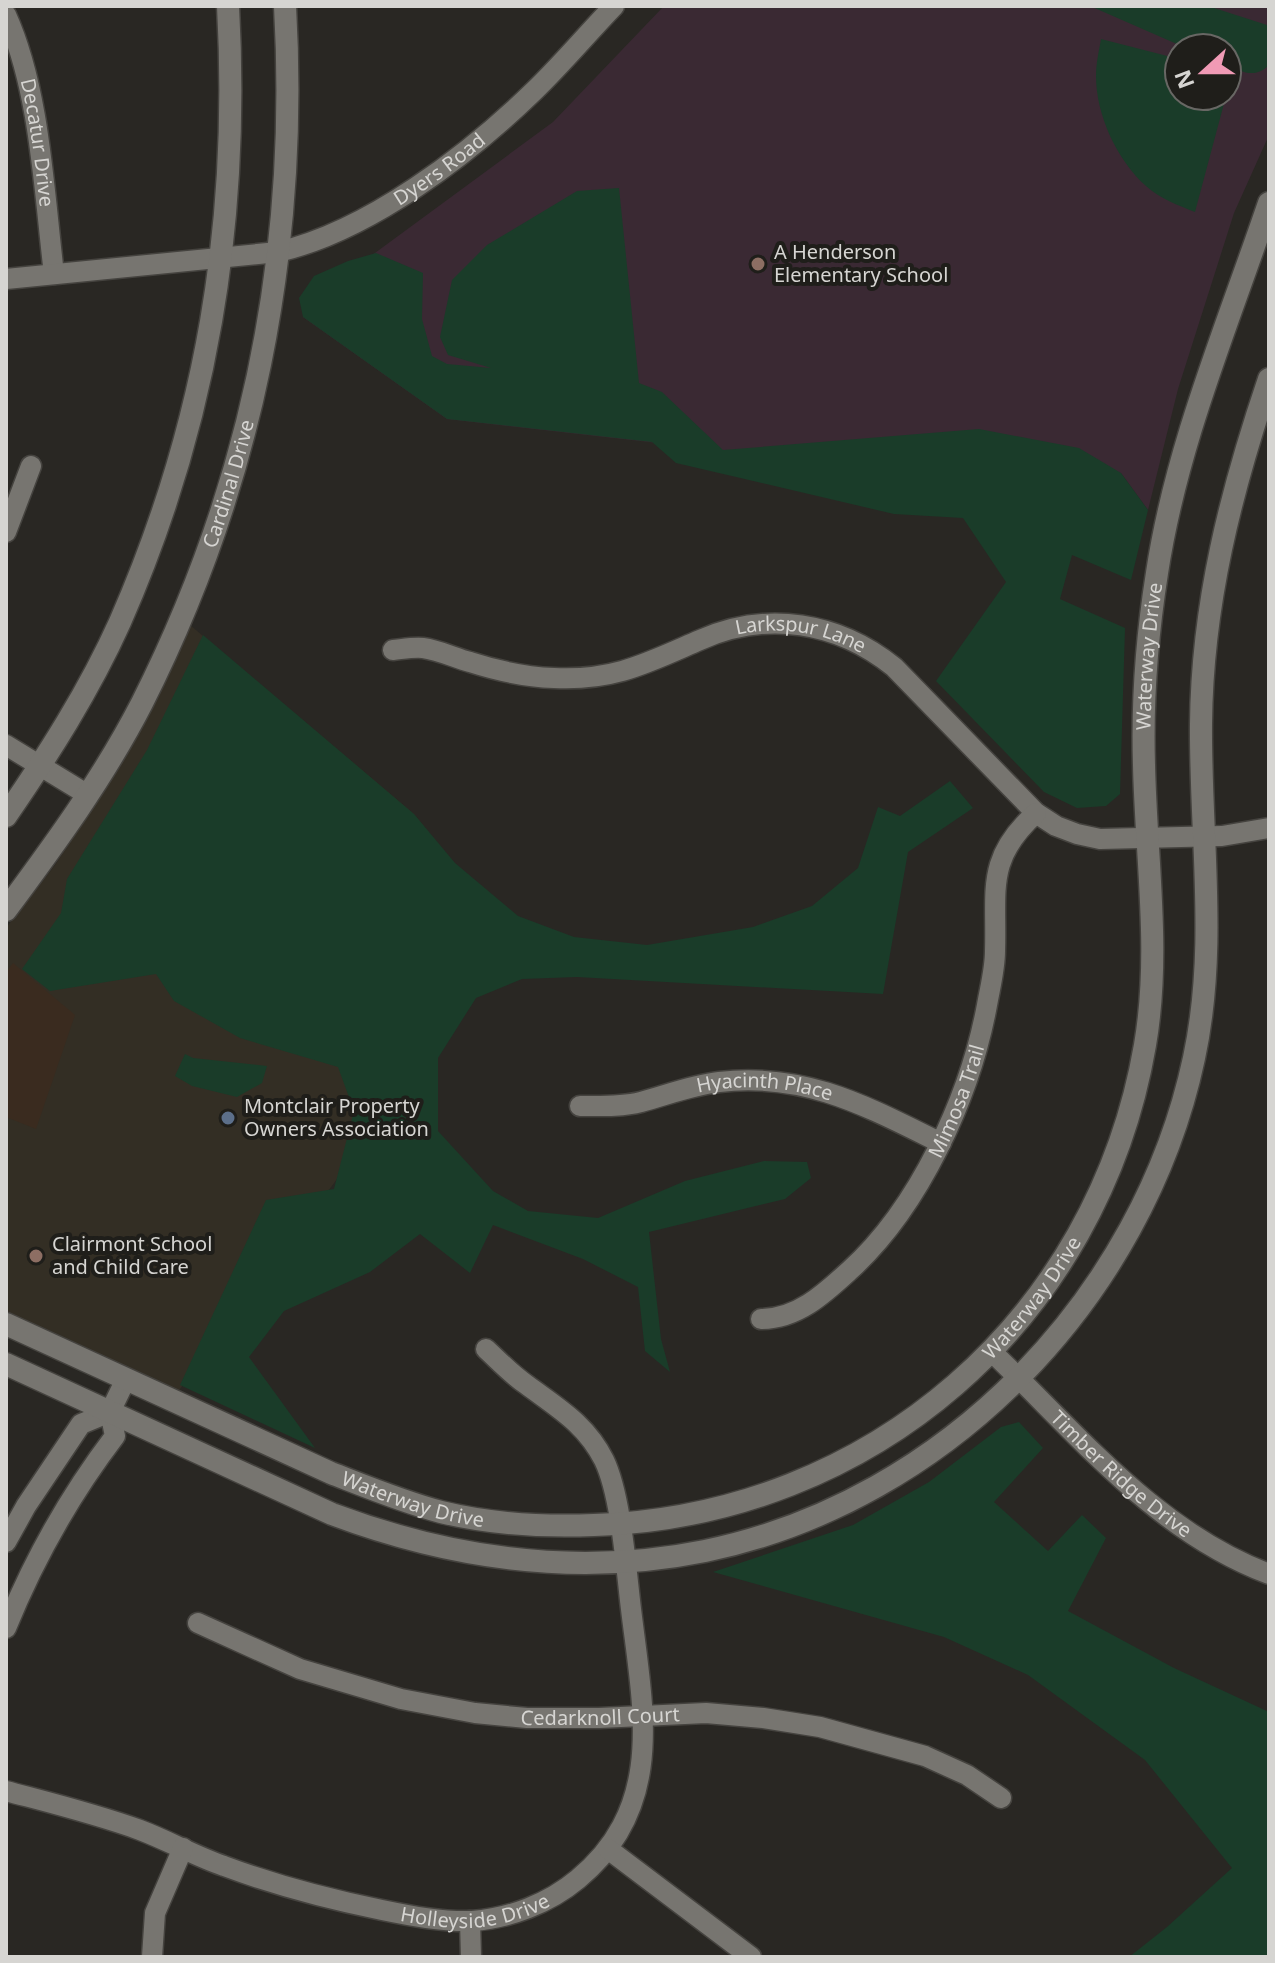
<svg xmlns="http://www.w3.org/2000/svg" width="1275" height="1963" viewBox="0 0 1275 1963" font-family="'Noto Sans',sans-serif">
<style>
.built{fill:#332e24}
.industrial{fill:#3a2b1f}
.education{fill:#3a2933;fill-rule:evenodd}
.green{fill:#1a3c29}
.lines{fill:none;stroke-linecap:round;stroke-linejoin:round}
.minor-casing{stroke:#45433f;stroke-width:23}
.secondary-casing{stroke:#45433f;stroke-width:25}
.minor{stroke:#777570;stroke-width:20}
.secondary{stroke:#777570;stroke-width:22}
.education-dot{fill:#8d6e63;stroke:#1f1e1a;stroke-width:3}
.service-dot{fill:#5c6f8a;stroke:#1f1e1a;stroke-width:3}
.labels{text-anchor:middle;stroke-width:8;stroke-linejoin:round;paint-order:stroke}
.street-label{font-size:20px;fill:#d6d5d2;stroke:#1f1e1a}
.poi-label{font-size:20px;fill:#d6d5d2;stroke:#1f1e1a;text-anchor:start}
</style>
<rect width="100%" height="100%" fill="#292723"/>
<path class="built" d="M190,625L414,814L515,941L177,1393L6,1315V928L55,865L93,808L134,738Z"/>
<path class="industrial" d="M13,963L75,1015L36,1129L6,1117V972Z"/>
<path class="education" d="M664,6H1269V135L1234,213L1178,389L1148,510L1121,473L790,458L447,419L303,317L360,264L553,122ZM1179,48H1227V96H1179Z"/>
<path class="green" d="M1090,6H1208L1267,25L1269,65C1255,79 1242,72 1227,65V48H1186Z
M1101,39L1179,59V96H1226L1195,212C1178,205 1160,199 1146,186C1117,160 1096,115 1096,76C1096,63 1099,51 1101,39Z
M619,188L639,383L662,392L723,450L979,429L1079,448L1121,473L1148,510L1131,580L1072,555L1060,599L1125,628L1120,794L1106,806L1077,808L1044,792L936,681L1006,582L963,518L894,514L676,463L652,442L447,419L303,317L299,298L314,276L348,261L376,253L423,273L422,319L432,356L447,364L491,368L448,355L440,337L452,280L487,245L577,191Z
M203,635L414,814L455,863L518,916L574,937L647,945L753,927L812,906L858,868L878,807L900,816L950,781L973,808L908,852L883,994L577,977L522,979L476,998L438,1058V1131L493,1191L528,1211L598,1218L685,1181L764,1161L807,1162L811,1178L785,1199L649,1232L661,1339L670,1372L645,1351L638,1287L583,1259L493,1225L470,1273L420,1234L370,1272L284,1311L249,1357L315,1448L180,1385L266,1200L334,1189L354,1111L338,1067L240,1038L174,1001L156,974L50,991L22,969L61,913L67,879L147,750Z
M185,1054L193,1058L267,1066L262,1083L237,1097L192,1086L175,1076Z
M1019,1422L1043,1448L994,1502L1048,1551L1082,1515L1106,1538L1068,1611L1174,1668L1269,1712V1957H1129L1167,1927L1232,1868L1145,1760L1028,1675L944,1637L713,1572L853,1525L929,1482L1001,1427Z"/>
<g class="lines">
<g class="minor-casing">
<g id="minor">
<path id="s1" d="M6,15C40,90 44,192 54,274"/>
<path id="s2" d="M6,279L278,252C369,231 468,155 534,91C562,64 587,34 614,6"/>
<path d="M6,532L31,466"/>
<path id="s3" d="M393,650C403,649 414,647 423,648C439,650 455,658 470,662C498,671 525,677 554,678C614,681 647,663 700,640C767,610 838,622 894,667L1036,813L1056,826L1077,834L1100,839L1222,836L1269,828"/>
<path d="M6,745L88,795"/>
<path id="s4" d="M580,1106C600,1106 621,1107 641,1102C667,1095 692,1085 719,1082C805,1072 866,1106 941,1143"/>
<path id="s5" d="M761,1319C797,1319 824,1294 849,1271C919,1208 970,1097 987,1005C990,988 995,969 995,951C997,890 985,859 1036,813"/>
<path id="s6" d="M992,1352C1078,1434 1155,1531 1269,1574"/>
<path d="M6,1542L26,1506L81,1424L110,1412"/>
<path id="s7" d="M198,1623L300,1669L401,1699L475,1713L527,1718H599L706,1713L763,1718L820,1727L925,1756L967,1775L1001,1798"/>
<path d="M6,1628C34,1559 70,1495 115,1436L110,1412L126,1379"/>
<path id="s8" d="M6,1791C51,1803 96,1814 140,1830C169,1841 195,1856 224,1866C275,1885 328,1899 382,1910C411,1916 442,1922 472,1921C510,1918 548,1904 578,1879C666,1806 643,1709 631,1609C626,1568 621,1495 604,1460C586,1424 558,1408 527,1385C512,1375 499,1361 486,1349"/>
<path d="M608,1849L751,1957"/>
<path d="M470,1921L471,1957"/>
<path d="M152,1957L155,1913L183,1848"/>
</g>
</g>
<g class="secondary-casing">
<g id="secondary">
<path d="M6,816C48,755 89,691 120,622C207,424 240,222 228,6"/>
<path id="s9" d="M6,910C55,844 104,777 142,703C252,485 299,250 285,6"/>
<path id="s10" d="M6,1324L331,1473C367,1487 403,1502 441,1512C490,1524 543,1527 594,1525C871,1516 1098,1319 1145,1045C1161,953 1146,858 1144,765C1142,701 1147,636 1157,573C1176,446 1228,324 1269,203"/>
<path d="M6,1364L332,1514C452,1559 577,1577 705,1551C947,1501 1143,1297 1194,1058C1218,947 1200,836 1201,724C1202,604 1231,491 1269,379"/>
</g>
</g>
<use href="#minor" class="minor"/>
<use href="#secondary" class="secondary"/>
</g>
<g class="education-dot">
<circle cx="758" cy="264" r="8"/>
<circle cx="36" cy="1256" r="8"/>
</g>
<circle class="service-dot" cx="228" cy="1118" r="8"/>
<g class="labels">
<g class="street-label">
<text dy="7" stroke="none"><textPath href="#s1" startOffset="132">Decatur Drive</textPath></text>
<text dy="7" stroke="none"><textPath href="#s2" startOffset="456">Dyers Road</textPath></text>
<text dy="7" stroke="none"><textPath href="#s9" startOffset="484">Cardinal Drive</textPath></text>
<text dy="7" stroke="none"><textPath href="#s3" startOffset="422">Larkspur Lane</textPath></text>
<text dy="7" stroke="none"><textPath href="#s10" startOffset="1810">Waterway Drive</textPath></text>
<text dy="7" stroke="none"><textPath href="#s4" startOffset="188">Hyacinth Place</textPath></text>
<text dy="7" stroke="none"><textPath href="#s5" startOffset="306">Mimosa Trail</textPath></text>
<text dy="7" stroke="none"><textPath href="#s10" startOffset="1140">Waterway Drive</textPath></text>
<text dy="7" stroke="none"><textPath href="#s6" startOffset="178">Timber Ridge Drive</textPath></text>
<text dy="7" stroke="none"><textPath href="#s10" startOffset="444">Waterway Drive</textPath></text>
<text dy="7" stroke="none"><textPath href="#s7" startOffset="418">Cedarknoll Court</textPath></text>
<text dy="7" stroke="none"><textPath href="#s8" startOffset="490">Holleyside Drive</textPath></text>
</g>
<g class="poi-label">
<text x="774" y="259">A Henderson<tspan x="774" dy="23">Elementary School</tspan></text>
<text x="244" y="1113">Montclair Property<tspan x="244" dy="23">Owners Association</tspan></text>
<text x="52" y="1251">Clairmont School<tspan x="52" dy="23">and Child Care</tspan></text>
</g>
</g>
<rect width="1275" height="1963" fill="none" stroke="#d6d5d2" stroke-width="16"/>
<g transform="translate(1203 72) rotate(249)"><circle r="38" fill="#1f1e1a" stroke="#686764" stroke-width="2"/>
<path d="M0-6L14 30L0 20L-14 30Z" fill="#f09ab5"/>
<text y="-12" font-size="22" font-weight="bold" text-anchor="middle" fill="#d6d5d2">N</text>
</g>
</svg>
